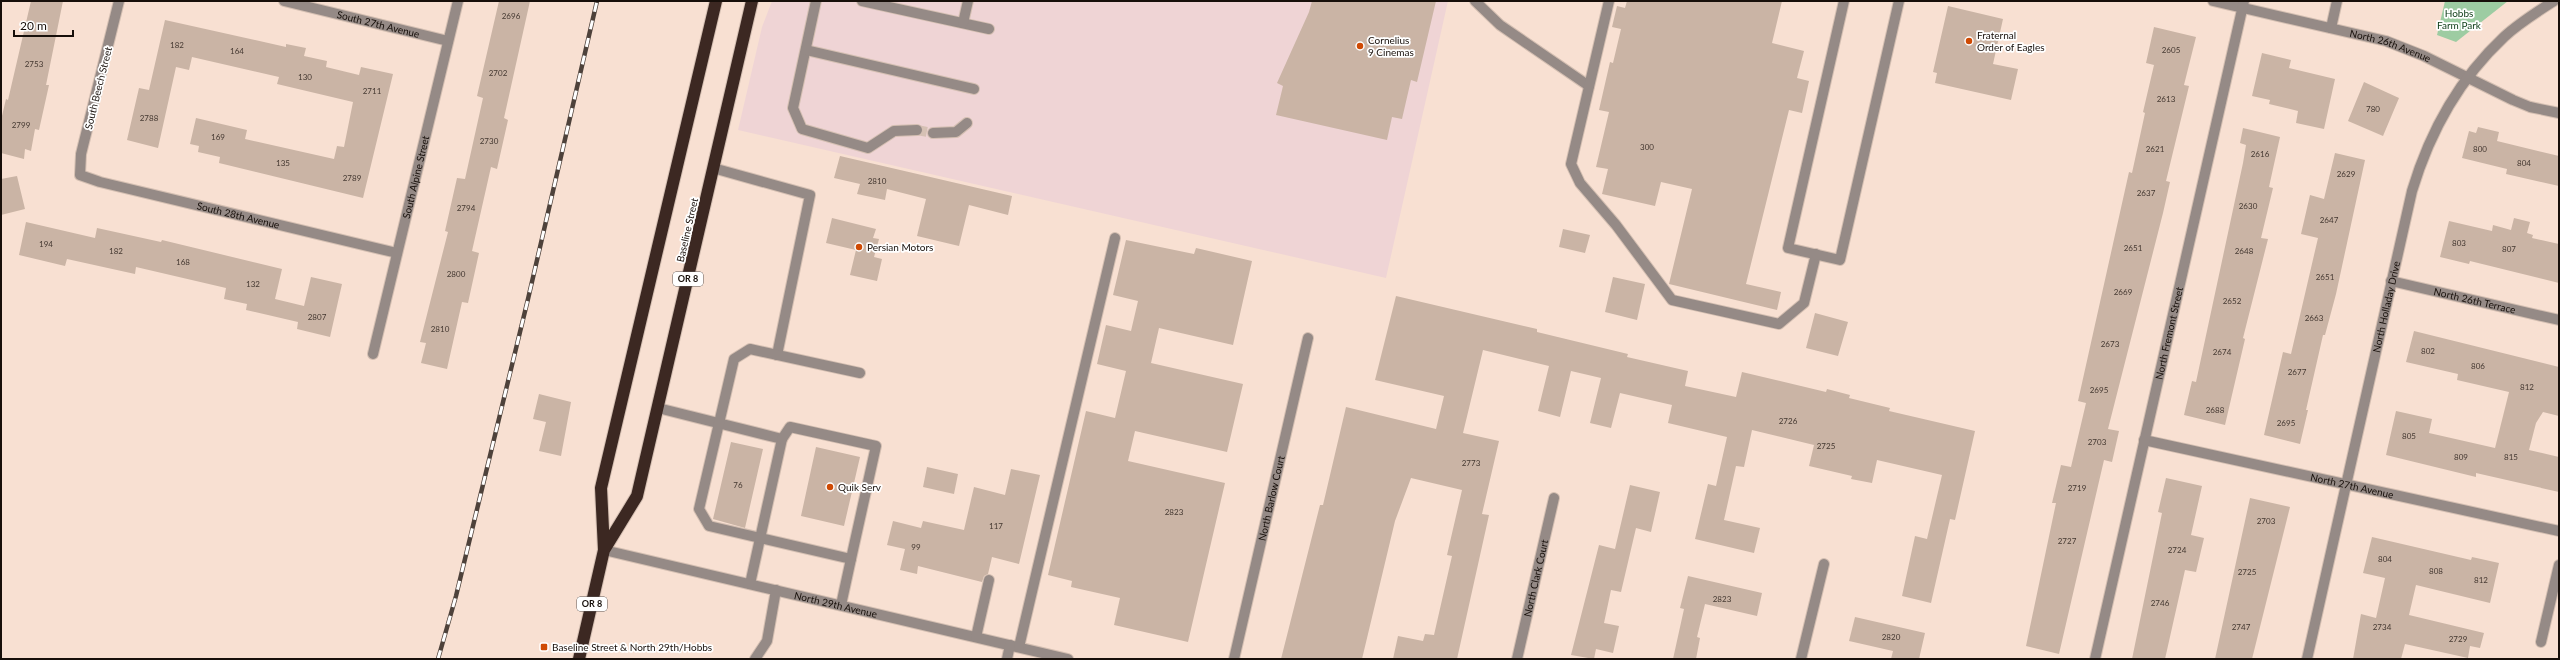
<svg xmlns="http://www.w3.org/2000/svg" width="2560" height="660" viewBox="0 0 2560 660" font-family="Lato,sans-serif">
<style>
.commercial{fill:#efd4d5}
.green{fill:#9dcca2}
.building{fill:#cab4a5}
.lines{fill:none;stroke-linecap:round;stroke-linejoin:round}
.minor-tunnel{stroke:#d6c1b4;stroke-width:10;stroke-dasharray:10 5;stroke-linecap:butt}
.minor-casing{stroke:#d4bfb2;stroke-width:12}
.highway-casing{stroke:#d4bfb2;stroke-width:14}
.minor{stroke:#958a86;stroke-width:10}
.highway{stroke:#3c2822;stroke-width:12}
.rail-casing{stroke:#4e423b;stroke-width:4.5}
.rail{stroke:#fff;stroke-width:3;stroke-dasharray:9;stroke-linecap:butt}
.poi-dot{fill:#cf4a04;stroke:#fff;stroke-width:1.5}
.labels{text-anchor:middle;stroke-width:3.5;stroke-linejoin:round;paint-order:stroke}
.number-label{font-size:8px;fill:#443831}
.shield{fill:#fff;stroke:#5d5754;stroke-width:1}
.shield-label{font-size:9px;font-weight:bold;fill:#170f0a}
.park-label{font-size:10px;fill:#12401b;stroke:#fff}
.street-label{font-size:10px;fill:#170f0a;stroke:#fff}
.poi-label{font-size:10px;fill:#170f0a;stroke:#fff;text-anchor:start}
</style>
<rect width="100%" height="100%" fill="#f8e0d2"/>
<path class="commercial" d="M772,1H1448L1386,278L738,130L762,27Z"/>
<path class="green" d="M2445,1H2508L2456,42L2437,35Z"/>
<path class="building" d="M31,1H63L46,85H49L39,130L35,129L31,151L25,149L24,159L1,153V120L6,99L8,100Z
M499,1H530L504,118L508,120L497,169L491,167L472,251L479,253L468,303L462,302L447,369L421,363L426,343L420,342L448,232L445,231L457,178L465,179L483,98L477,96Z
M1312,1H1436L1417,82L1411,80L1402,119L1392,117L1387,140L1276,115L1283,86L1277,83L1309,12Z
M1627,1H1782L1772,43L1804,51L1797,78L1809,81L1802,113L1789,110L1746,284L1781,292L1777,310L1669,284L1692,189L1661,182L1655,206L1602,194L1608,169L1596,167L1609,112L1599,110L1610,62L1613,63L1621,29L1612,27L1617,6L1625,8Z
M1948,6L2003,19L1993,64L2018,69L2011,100L1935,83L1937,73L1933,72Z
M165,20L286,47V44L306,48L304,56L327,61L326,67L359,75L361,67L393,74L363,198L219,163L220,157L198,152L199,146L190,144L196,118L247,130L245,139L334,159L337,146L344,147L353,102L277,84L279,77L192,57L189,70L176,67L158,148L127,140L139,88L149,90Z
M2154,27L2196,37L2184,85L2189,86L2166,181L2170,182L2163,213L2108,429L2119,431L2112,462L2104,460L2059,654L2026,646L2056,503H2052L2061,465L2071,467L2086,403L2078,401L2129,172L2132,173L2145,113L2143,112L2154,65L2146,63Z
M2262,53L2291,60L2289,68L2335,79L2324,129L2296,123L2298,111L2269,104L2270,100L2252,96Z
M2364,82L2399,98L2383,136L2348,121Z
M2478,127L2499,132L2497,141L2559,156V186L2506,174L2507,169L2462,158L2469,131L2476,133Z
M2243,128L2280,137L2269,187L2273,188L2261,238L2268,239L2243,338L2245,339L2225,425L2184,415L2192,381L2196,382L2243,163L2246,145L2240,143Z
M2335,153L2365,160L2336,294L2325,335H2323L2306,410H2308L2300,444L2264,435L2283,352L2291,354L2318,238L2301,234L2310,195L2324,199Z
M840,156L1012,196L1008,215L969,205L959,246L917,236L926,199L887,189L885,200L857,194L860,184L834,178Z
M17,176L25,209L1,215V179Z
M832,218L876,229L873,238L879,239L874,257L882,259L877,281L850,275L856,250L826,243Z
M2514,218L2530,222L2527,233L2533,235L2532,238L2559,244V283L2470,261L2469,264L2440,257L2449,221L2492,231L2493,225L2511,230Z
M26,222L95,238L97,228L161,242L162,240L282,269L275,299L304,306L311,277L342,284L330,337L297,329L298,322L246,310L247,304L224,299L226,288L136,267L135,274L67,259L65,266L19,255Z
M1563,229L1590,235L1585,253L1559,247Z
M1126,240L1194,254L1196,248L1252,261L1233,345L1159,328L1151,363L1243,384L1227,452L1135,431L1128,461L1225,483L1188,642L1114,625L1120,598L1071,587L1072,581L1048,575L1086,411L1115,418L1126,371L1097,364L1106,325L1131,331L1138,301L1113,295Z
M1613,277L1645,284L1637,320L1605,312Z
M1396,296L1537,329V332L1628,354L1627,357L1688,371L1685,386L1736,397L1742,372L1826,392L1827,389L1850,395L1849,398L1890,408L1889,411L1975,431L1955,520L1950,519L1931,603L1902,596L1915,536L1927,539L1942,475L1877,460L1872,483L1851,479L1852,476L1809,466L1814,445L1752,430L1744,467L1736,466L1724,520L1760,528L1754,553L1695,539L1708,484L1716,486L1727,437L1668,423L1672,405L1620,393L1611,428L1590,423L1601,378L1571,371L1560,417L1538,411L1549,366L1483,350L1463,433L1499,441L1482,514L1489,515L1457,659H1393L1398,636L1423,641L1425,634L1434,635L1452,556L1447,555L1462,490L1411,478L1395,521L1362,659H1281L1320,505H1323L1346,407L1436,429L1444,396L1375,380Z
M1815,313L1848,322L1838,356L1806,348Z
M2414,331L2559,367V416L2543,412L2536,423L2529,450L2559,457V492L2476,473V477L2386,455L2396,411L2432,419L2429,433L2495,448L2509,392L2457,380L2458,374L2406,362Z
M539,394L571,402L561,456L539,451L546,422L533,419Z
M731,442L763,449L745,528L713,519Z
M816,447L860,457L844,526L801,516Z
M927,467L958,474L954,494L923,487Z
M1011,469L1040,475L1019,564L992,557L988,574L984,576L982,582L918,566L917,574L900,570L905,549L887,545L893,521L921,528L923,521L964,530L974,487L1005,495Z
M2166,478L2202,486L2191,535L2204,538L2196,572L2185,570L2165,659H2132L2162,513L2158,512Z
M1630,485L1660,492L1651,532L1636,528L1621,592L1611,590L1604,623L1619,626L1613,653L1596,649L1594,659L1571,655L1599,545L1615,549Z
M2250,498L2290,507L2252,659H2215Z
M2372,537L2471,560L2472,557L2499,563L2490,603L2416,585L2409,615L2484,633L2480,648L2470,646L2468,658L2405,644L2401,659H2353L2361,614L2376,618L2385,578L2363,573Z
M1688,576L1762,593L1757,616L1705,604L1697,637L1700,638L1696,659H1673L1684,609L1680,608Z
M1855,617L1925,633L1919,659H1891L1893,651L1849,641Z"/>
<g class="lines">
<path class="minor-tunnel" d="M917,130L933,133"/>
<g class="minor-casing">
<g id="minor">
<path id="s1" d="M119,1L81,154L80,175L100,182L397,253"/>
<path id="s2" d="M284,1L448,41"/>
<path d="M816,1L793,108L802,129L868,148L894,131L917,130"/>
<path d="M862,1L989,29"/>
<path d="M1475,1L1500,25L1589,86"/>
<path d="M1609,1L1571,164L1580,183L1616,225L1672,300L1779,324L1804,303L1816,254"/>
<path d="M1844,1L1788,248L1840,260L1899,1"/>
<path id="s3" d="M2213,1L2386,41L2424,56L2513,100L2530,107L2559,113"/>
<path d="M963,23L968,1"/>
<path d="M2331,28L2337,1"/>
<path d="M806,50L974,89"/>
<path d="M933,133L956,132L967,123"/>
<path d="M713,168L810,195L777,355"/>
<path id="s4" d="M2391,281L2559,320"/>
<path id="s5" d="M373,354L458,1"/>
<path d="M658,408L782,439L750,584"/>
<path d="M782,439L790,427L876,446L851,559L709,526L699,509L734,359L750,349L860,373"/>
<path id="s6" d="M2144,440L2559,531"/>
<path id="s7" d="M604,550L1068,659"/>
<path d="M841,605L851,559"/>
<path d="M976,637L989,580"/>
<path d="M2541,642L2559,565"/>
<path d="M1019,647L1115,238"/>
<path d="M755,659L767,641L776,590"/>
<path d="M1007,659L1010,645"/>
<path id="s8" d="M1234,659L1308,338"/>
<path id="s9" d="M1517,659L1554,498"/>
<path d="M1801,659L1824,564"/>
<path id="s10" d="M2095,659L2244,1"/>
<path id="s11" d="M2307,659L2412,191C2430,131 2458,80 2504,37C2519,23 2537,12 2554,1"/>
</g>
</g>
<g class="highway-casing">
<path id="highway" d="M604,550L637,496L752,1
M579,659L604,550L601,488L716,1"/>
</g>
<use href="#minor" class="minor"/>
<use href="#highway" class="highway"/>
<g class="rail-casing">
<path id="rail" d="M438,659L456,596L528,299L597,1"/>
</g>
<use href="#rail" class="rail"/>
</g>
<g class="poi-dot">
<circle cx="1969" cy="41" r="4"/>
<circle cx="1360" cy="46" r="4"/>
<circle cx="859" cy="247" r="4"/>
<circle cx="830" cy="487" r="4"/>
<rect x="540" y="643" width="8" height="8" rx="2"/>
</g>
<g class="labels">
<g class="number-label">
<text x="511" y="19">2696</text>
<text x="177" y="48">182</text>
<text x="2171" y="53">2605</text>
<text x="237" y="54">164</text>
<text x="34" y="67">2753</text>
<text x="498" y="76">2702</text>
<text x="305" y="80">130</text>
<text x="372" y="94">2711</text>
<text x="2166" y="102">2613</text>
<text x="2373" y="112">780</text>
<text x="149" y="121">2788</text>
<text x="21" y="128">2799</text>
<text x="218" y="140">169</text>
<text x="489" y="144">2730</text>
<text x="1647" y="150">300</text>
<text x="2155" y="152">2621</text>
<text x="2480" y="152">800</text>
<text x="2260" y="157">2616</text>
<text x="283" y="166">135</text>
<text x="2524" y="166">804</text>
<text x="2346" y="177">2629</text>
<text x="352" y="181">2789</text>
<text x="877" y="184">2810</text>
<text x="2146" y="196">2637</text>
<text x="2248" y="209">2630</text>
<text x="466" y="211">2794</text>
<text x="2329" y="223">2647</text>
<text x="2459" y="246">803</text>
<text x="46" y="247">194</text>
<text x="2133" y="251">2651</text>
<text x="2509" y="252">807</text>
<text x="116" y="254">182</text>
<text x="2244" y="254">2648</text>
<text x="183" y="265">168</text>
<text x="456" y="277">2800</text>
<text x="2325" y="280">2651</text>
<text x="253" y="287">132</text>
<text x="2123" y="295">2669</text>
<text x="2232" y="304">2652</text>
<text x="317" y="320">2807</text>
<text x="2314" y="321">2663</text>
<text x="440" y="332">2810</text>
<text x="2110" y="347">2673</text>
<text x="2428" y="354">802</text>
<text x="2222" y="355">2674</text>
<text x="2478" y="369">806</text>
<text x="2297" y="375">2677</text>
<text x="2527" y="390">812</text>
<text x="2099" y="393">2695</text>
<text x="2215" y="413">2688</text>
<text x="1788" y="424">2726</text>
<text x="2286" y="426">2695</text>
<text x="2409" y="439">805</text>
<text x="2097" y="445">2703</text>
<text x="1826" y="449">2725</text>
<text x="2461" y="460">809</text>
<text x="2511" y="460">815</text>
<text x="1471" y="466">2773</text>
<text x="738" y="488">76</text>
<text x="2077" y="491">2719</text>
<text x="1174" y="515">2823</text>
<text x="2266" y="524">2703</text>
<text x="996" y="529">117</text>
<text x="2067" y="544">2727</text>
<text x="916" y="550">99</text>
<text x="2177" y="553">2724</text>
<text x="2385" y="562">804</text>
<text x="2436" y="574">808</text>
<text x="2247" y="575">2725</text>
<text x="2481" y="583">812</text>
<text x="1722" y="602">2823</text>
<text x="2160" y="606">2746</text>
<text x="2241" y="630">2747</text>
<text x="2382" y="630">2734</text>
<text x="1891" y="640">2820</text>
<text x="2458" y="642">2729</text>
</g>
<g class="shield">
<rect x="673" y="272" width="30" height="14" rx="3"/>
<rect x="577" y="597" width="30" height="14" rx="3"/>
</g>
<g class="shield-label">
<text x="688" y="282">OR 8</text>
<text x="592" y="607">OR 8</text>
</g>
<g class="park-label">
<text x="2459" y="17">Hobbs<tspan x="2459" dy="12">Farm Park</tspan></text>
</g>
<g class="street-label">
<text dy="4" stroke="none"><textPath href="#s2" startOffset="97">South 27th Avenue</textPath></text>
<text dy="4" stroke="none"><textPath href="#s3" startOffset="183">North 26th Avenue</textPath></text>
<text transform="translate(98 88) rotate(-76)" y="4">South Beech Street</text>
<text dy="4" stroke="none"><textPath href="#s5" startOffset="182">South Alpine Street</textPath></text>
<text dy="4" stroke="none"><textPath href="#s1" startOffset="342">South 28th Avenue</textPath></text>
<text transform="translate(687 230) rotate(-77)" y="4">Baseline Street</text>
<text dy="4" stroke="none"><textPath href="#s4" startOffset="86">North 26th Terrace</textPath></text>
<text dy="4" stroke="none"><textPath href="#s11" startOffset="361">North Holladay Drive</textPath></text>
<text dy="4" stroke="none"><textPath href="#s10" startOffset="334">North Fremont Street</textPath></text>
<text dy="4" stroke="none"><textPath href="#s6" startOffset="213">North 27th Avenue</textPath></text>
<text dy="4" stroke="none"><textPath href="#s8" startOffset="165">North Barlow Court</textPath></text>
<text dy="4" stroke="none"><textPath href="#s9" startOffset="83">North Clark Court</textPath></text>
<text dy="4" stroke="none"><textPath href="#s7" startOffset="238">North 29th Avenue</textPath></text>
</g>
<g class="poi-label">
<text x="1977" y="39">Fraternal<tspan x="1977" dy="12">Order of Eagles</tspan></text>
<text x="1368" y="44">Cornelius<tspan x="1368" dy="12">9 Cinemas</tspan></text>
<text x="867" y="251">Persian Motors</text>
<text x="838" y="491">Quik Serv</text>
<text x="552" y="651">Baseline Street &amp; North 29th/Hobbs</text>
</g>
</g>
<rect width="2560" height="660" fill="none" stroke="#170f0a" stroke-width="4"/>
<path d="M14 30v6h59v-6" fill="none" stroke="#170f0a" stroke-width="2"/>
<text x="20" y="30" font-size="12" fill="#170f0a" stroke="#ffffff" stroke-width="3" paint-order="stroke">20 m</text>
</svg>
